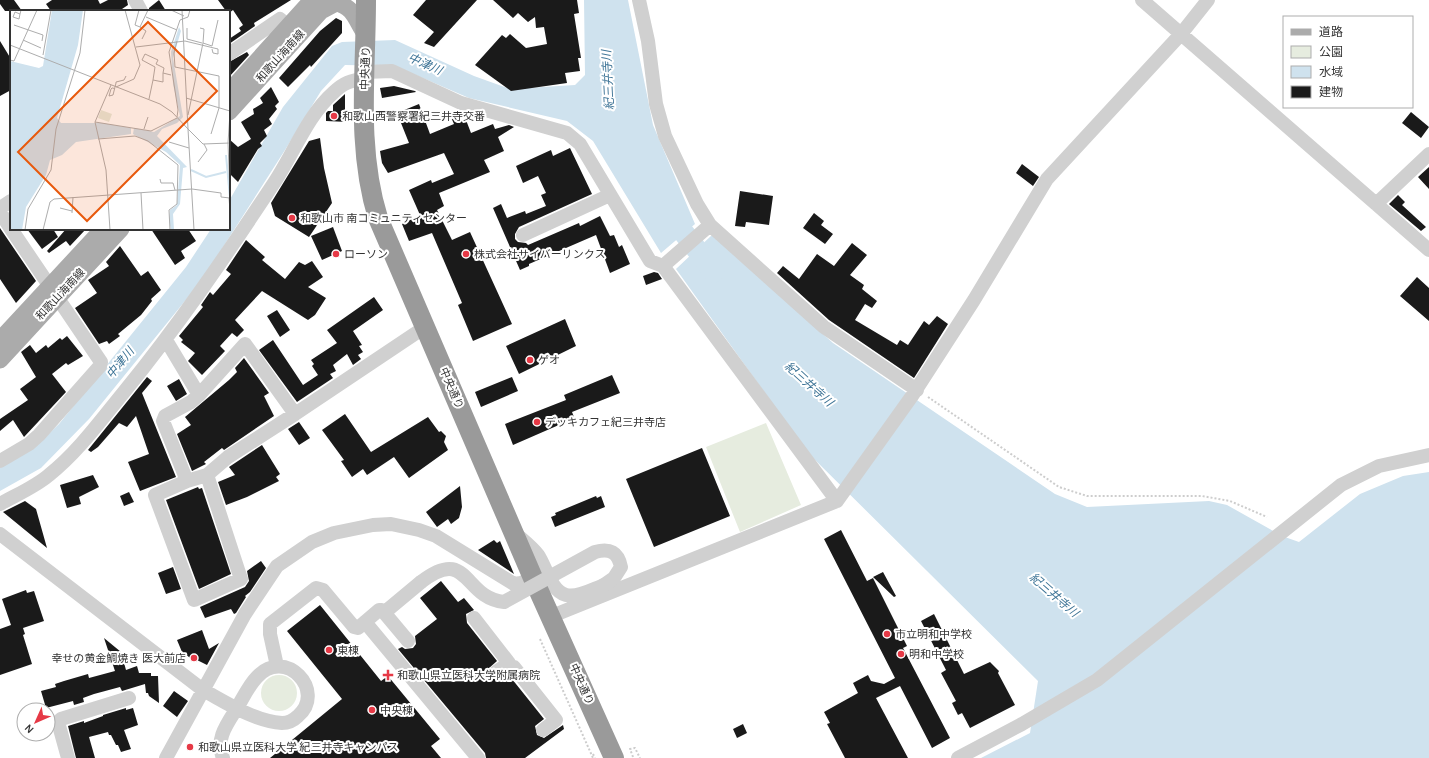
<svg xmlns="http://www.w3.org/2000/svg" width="1429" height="758" viewBox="0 0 1429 758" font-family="Karla,'Noto Sans JP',sans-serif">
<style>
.green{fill:#e6ecdf}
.water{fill:#cfe2ee}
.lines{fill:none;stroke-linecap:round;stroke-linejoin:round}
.river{stroke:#cfe2ee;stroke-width:21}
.building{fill:#1a1a1a}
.path{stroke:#cdcdcd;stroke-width:2;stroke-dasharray:2 2;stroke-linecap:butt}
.minor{stroke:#d0d0d0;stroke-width:14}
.major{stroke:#ababab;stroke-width:17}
.highway{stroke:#9a9a9a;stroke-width:20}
.minor-bridge{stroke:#d0d0d0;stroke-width:14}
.poi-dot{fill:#e63946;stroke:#fff;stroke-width:1.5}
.labels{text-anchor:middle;stroke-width:4;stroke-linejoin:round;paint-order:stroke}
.street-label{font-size:11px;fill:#333;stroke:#fff}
.poi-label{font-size:11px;fill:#333;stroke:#fff;text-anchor:start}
.water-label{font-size:12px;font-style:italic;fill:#3f7597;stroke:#fff}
.inset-river{fill:none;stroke:#cfe2ee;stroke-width:2}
.inset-road{fill:none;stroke:#adadad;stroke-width:1}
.view{fill:#e8590c;fill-opacity:0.15;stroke:#e8590c;stroke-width:2}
.inset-edge{fill:none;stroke:#333;stroke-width:2}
</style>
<rect width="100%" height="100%" fill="#fff"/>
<path class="green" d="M766,423L801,505L740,532L706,447Z
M261 693a18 18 0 1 1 36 0a18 18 0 1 1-36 0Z"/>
<path class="water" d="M584,0H628L653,125L695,224L661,253L593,141L567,121L469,98L395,66L345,65L321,91L285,150L202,280L89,419L41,468L0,491V468L38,444L59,424L186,267L211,229H229V201L283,107L332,46L342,42L395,40L474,76L510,89L575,85L585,75Z
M712,235L833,343L1055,494L1087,507L1209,501L1227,505L1282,536L1299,542L1360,494L1403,476L1429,472V758H981L1030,733L1038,681L808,453L676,269Z"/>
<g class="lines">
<path class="river" d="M667,211L714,272"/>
</g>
<path class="building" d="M0,0H14L22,11H5L0,4Z
M52,0H98L100,4L108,0H127L128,5L119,11H51L46,4Z
M159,0L166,11H149V8Z
M218,0H291L254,23L255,26L229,44V39L241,31L239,28L243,25L233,10L229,13V11H226Z
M426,0H477L434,47L424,43L434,32L413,15Z
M493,0H577L579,13L574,14L581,58H578L580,71L565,73L567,83L511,91L475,65L502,35L506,38L510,34L526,48L547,44L544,27L536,28L535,17L528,22L518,13L513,18Z
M336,18L342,21V33L311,67L310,65L288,87L279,78L320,31Z
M0,41L11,59V90L0,96Z
M247,52L249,55L229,77V62Z
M394,86L415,91L416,92L382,98L380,88Z
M271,87L279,102L275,106L277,109L269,119L272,124L264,130L267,136L260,143L262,146L258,149L238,182L229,173V139L238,147L251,139L241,122L254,114L253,109L263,103L260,98Z
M345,94V111H348V122L326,121V113L328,111H333V105Z
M419,104L430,134L454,124L450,115L462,121L466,120L471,133L493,124L495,129L509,125L514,127L498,137L504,151L484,160L490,172L439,193L444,206L437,210L452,240L470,232L512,324L473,341L458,305L462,303L432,233L409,241L402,224L420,215L409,190L431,180L432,183L454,174L444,153L388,173L382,163L380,151L409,143L397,113Z
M1411,112L1429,127L1421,138L1402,123Z
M320,138L324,168L332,203L309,237L275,216L271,203L309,141Z
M570,148L592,194L519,227L515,234V239L518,242L526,243L528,245L579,223L580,226L600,216L610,236L614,235L619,247L622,245L630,264L610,273L596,235L529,264V266L520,270L493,208L501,204L507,218L525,211L526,214L546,206L541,195L546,193L538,176L523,183L516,166L551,150L553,156Z
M1022,164L1039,177L1033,186L1016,173Z
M1429,167V189L1418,177Z
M740,191L773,196L769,225L746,222L745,227L735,226Z
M1398,195L1405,202L1402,205L1426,227L1421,231L1389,204Z
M814,213L824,221L821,225L833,234L825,244L803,228Z
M333,227L342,251L322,260L311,236Z
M0,228L36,281L16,303L0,279Z
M27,229H53L58,237L42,249Z
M66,229H86L70,246L66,241L49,253L47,251Z
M151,229H188L196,241L181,251L185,258L175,265Z
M246,240L265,257L262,260L285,279L299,262L305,265L312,261L323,277L308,287L326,298L315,315L308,320L262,291L235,320L244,330L237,337L232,333L220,346L225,351L202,375L188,361L195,353L181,342L183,340L179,336L203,307L201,305L210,292L213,295L231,274L226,270Z
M852,243L867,255L850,275L864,285L862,289L877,301L872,308L865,304L855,320L897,345L900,340L908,345L924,321L929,325L937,316L948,324L914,378L829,320L777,273L783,266L799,279L817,254L834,266Z
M120,246L141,276L148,271L161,290L151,299L152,301L141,315L118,334L120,336L109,344L107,341L99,344L75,308L97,293L88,280L109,266L106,262Z
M654,272L658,273L662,279L646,285L643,276Z
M1417,277L1429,288V321L1400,296Z
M374,297L383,310L353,331L362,345L359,346L363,352L358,355L361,359L353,365L347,354L333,365L336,371L330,374L333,378L297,402L259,350L273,340L303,385L318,375L312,366L314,364L311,360L337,343L327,330Z
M277,310L290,330L280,337L267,316Z
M565,319L576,346L519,374L506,346Z
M67,336L83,356L68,365L66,363L52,374L66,392L24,437L13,420L0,431V419L28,400L20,389L36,377L21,352L30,345L36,353L46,345L48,348L60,338L62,340Z
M244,358L269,393L264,396L274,416L224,450L222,448L204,462L206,464L192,471L177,434L191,425L185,417L229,380L237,372L235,368Z
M612,375L620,393L572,412L574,417L568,421L513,445L505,424L566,400L564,395Z
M147,377L152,381L142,393L176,477L140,491L128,462L149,454L136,416L127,427L119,423L98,447L91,452L88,450Z
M512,377L518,391L481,407L475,392Z
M179,379L187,394L176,401L167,386Z
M345,414L371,452L428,417L439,432L441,431L446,436L444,442L448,450L409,478L394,457L367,475L363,469L352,477L341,461L344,460L322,430Z
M299,422L310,438L299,445L288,429Z
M262,445L280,474L276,477L279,481L247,497L226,505L218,482L235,475L229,467Z
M702,448L730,516L654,547L626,479Z
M93,475L99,487L79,497L81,504L67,508L60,485Z
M460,486L462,507L459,518L451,524L448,519L437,527L426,512Z
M198,487L199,489L202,488L231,574L199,589L166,500Z
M129,492L134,502L124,506L120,496Z
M596,496L597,498L601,496L605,507L555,527L551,517L556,515L555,513Z
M25,501L36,509L47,548L3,512Z
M841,530L867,581L873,578L907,646L903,648L950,738L932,748L900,686L876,698L908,758H845L827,724L830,723L824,712L858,693L853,683L868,675L871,681L884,684L895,678L824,539Z
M494,540L497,543L500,541L514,574L478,550Z
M261,561L266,568L250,592L245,596L246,597L236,613L234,614L231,609L205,618L200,607L245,587L249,581L247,571Z
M173,567L181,589L166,594L158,573Z
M883,572L896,596L894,597L873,577Z
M441,581L458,602L464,598L474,610L466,614L467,623L497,661L488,669L489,677L497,680L508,674L544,719L535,726L537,735L544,738L563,725L564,729L525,758H486L485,753L398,649L402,647L405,649L413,648L416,644L415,636L437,619L420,598Z
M26,590L27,593L34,591L44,621L23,628L25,634L23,635L32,664L0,675V629L11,625L2,599Z
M320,605L381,681L388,676L440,739L431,746L441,758H270L342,699L287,631Z
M934,614L964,674L990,662L999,671L998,673L1015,705L970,728L962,713L958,715L952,703L956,701L941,673L946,670L921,621Z
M202,630L209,649L219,643L207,665L197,660L196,662L182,652L177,640Z
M104,638L121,652L126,670L137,666L139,673H151V676H158L159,703L149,696L148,693H146L145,684L122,691L120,687L94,694L83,698L84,702L74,705L73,701L46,708L41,691L56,687L55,684L64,681L88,674L89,678L115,671Z
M174,691L188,701L177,717L163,706Z
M126,708V710L133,708L138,725L124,730L131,749L121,752L118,745H116L111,735H109L108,732L89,737L95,758H76L68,726L84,721V723L103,716V715Z
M743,724L747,733L737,738L733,729Z"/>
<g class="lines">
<path class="path" d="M928,397L1059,487L1087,496H1202L1230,501L1267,517
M540,639L593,758
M593,754L595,758
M633,757L630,749L635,748L640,758"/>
<path class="minor" d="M135,0L141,11
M639,0L648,41L656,104L665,136L697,204L710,225L824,327L917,390
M1142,0L1429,250
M229,54L280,19L288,26
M365,72L392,71L461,103L567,133L580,144L650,261L663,266L837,501
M1376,204L1429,154
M0,208L11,201
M0,212L11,229
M523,235L610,195
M663,266L710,225
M166,340L199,395L245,344L295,414L425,327
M199,395L191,402L165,416L163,421L187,481L207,475
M0,461L29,444L39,435L100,366L101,362L11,229
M187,481L155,495L194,600L241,579L207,475L228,457L295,414
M0,504C16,495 35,487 49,475C78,452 101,420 124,392C178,326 225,257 272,186C292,157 307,116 333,93C343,83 351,80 365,79
M0,534L203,690C227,703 254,721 282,723C288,723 294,720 298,716C327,691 285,646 257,677C249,685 243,698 237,708C227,724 215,739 223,758
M516,534C524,541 532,547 538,555C546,567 551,591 566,595C578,598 593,589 604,585
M385,612L421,582
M552,616L837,501L912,396L974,300L1047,179L1181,34L1208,0
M474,618L509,663L496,672
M365,622L478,758
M277,666L270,634V624L316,588L323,590L354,627L358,628L379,610H382L408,641
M514,667L556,720L543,730
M68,758L58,722L61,719L129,698
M166,758L245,614L277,566L312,542L334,533L373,525L391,524L419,530L436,536L514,584L521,583L533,578
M958,758L1022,724L1097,680L1341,485L1379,466L1429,455"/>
<path class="major" d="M321,11L336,3C355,7 356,22 366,35
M229,92L312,0
M229,112L331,0
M0,340L103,229
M0,360L121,229"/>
<path class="highway" d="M366,0C366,73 356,147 378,218L533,578L614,758"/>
<path class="minor-bridge" d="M421,582C469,545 463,598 504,602L595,552C610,548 618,552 621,567L614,578L604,585"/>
</g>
<g class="poi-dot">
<circle cx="334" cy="116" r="4"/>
<circle cx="292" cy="218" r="4"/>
<circle cx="336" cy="254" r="4"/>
<circle cx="466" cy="254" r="4"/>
<circle cx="530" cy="360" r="4"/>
<circle cx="537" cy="422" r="4"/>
<circle cx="887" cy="634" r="4"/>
<circle cx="329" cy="650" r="4"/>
<circle cx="901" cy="654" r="4"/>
<circle cx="194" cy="658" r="4"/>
<path d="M386 669h4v4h4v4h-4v4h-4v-4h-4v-4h4z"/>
<circle cx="372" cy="710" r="4"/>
<circle cx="190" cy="747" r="4"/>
</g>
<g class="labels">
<g class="street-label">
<text transform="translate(280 56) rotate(-48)" y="4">和歌山海南線</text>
<text transform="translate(365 68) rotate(-88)" y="4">中央通り</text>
<text transform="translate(60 294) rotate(-47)" y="4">和歌山海南線</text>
<text transform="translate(452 388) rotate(67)" y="4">中央通り</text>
<text transform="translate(582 684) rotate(66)" y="4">中央通り</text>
</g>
<g class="poi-label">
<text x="342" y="120">和歌山西警察署紀三井寺交番</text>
<text x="300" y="222">和歌山市 南コミュニティセンター</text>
<text x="344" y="258">ローソン</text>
<text x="474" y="258">株式会社サイバーリンクス</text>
<text x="538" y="364">ゲオ</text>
<text x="545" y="426">デッキカフェ紀三井寺店</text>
<text x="895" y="638">市立明和中学校</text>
<text x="337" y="654">東棟</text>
<text x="909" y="658">明和中学校</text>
<text x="186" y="662" text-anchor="end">幸せの黄金鯛焼き 医大前店</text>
<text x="397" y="679">和歌山県立医科大学附属病院</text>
<text x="380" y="714">中央棟</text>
<text x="198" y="751">和歌山県立医科大学 紀三井寺キャンパス</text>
</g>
<g class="water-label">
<text transform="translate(425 64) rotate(24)" y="4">中津川</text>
<text transform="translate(608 80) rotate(-93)" y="4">紀三井寺川</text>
<text transform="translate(120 363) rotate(-51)" y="4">中津川</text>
<text transform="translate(809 384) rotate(42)" y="4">紀三井寺川</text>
<text transform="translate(1054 595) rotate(41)" y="4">紀三井寺川</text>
</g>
</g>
<g transform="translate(10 10)">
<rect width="220" height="220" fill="#fff"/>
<path d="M91,100L102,104L99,112L88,108Z" fill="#e6ecdf"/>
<path d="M42,0H73L68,35L47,108L51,113H92L121,118V124L66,132L52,145L40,150L36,165L16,197L12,220H0V51L29,58L33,56ZM169,17L171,21L163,48L173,107L167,113L152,119L147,126L177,157L173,158L170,194L163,204L164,220H161L159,210L160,200L167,195L170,155L156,142L123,124L124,118L144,122L170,106L163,74L161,42Z" fill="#cfe2ee"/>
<path class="inset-river" d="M216,145L220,188M181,160L196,167L216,162"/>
<path class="inset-road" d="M129,0L125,15L130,17M161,0L174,6M172,0L178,119M10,4L5,2L3,7L9,9L10,4L11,0M136,7L167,20M4,15L33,25L32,31M177,18V29L192,33M132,29L136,21L130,17L138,0M13,30L31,38M167,31L164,43L165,57L209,66V98L201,124M193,33L202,36L208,10M0,35L150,94L162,102L178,119L184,220M126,37L175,31L208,39V44L203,43L202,39M33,45L41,0M0,50L4,51L27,0M146,54L154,58L153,63M143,70L145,57L132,50L135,44L148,50L146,54M106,77L124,69L130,55L115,0M105,79L103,78H102L101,79L99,86L103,85L106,73V72L114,70L116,66M176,88L220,101M139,89L143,70L153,72V63L161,65M178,105L193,33L194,19L190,18M167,107L168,100L159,42L170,10L178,7L180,0M85,112L141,121L167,108M134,119L138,107M178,119L193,134L220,133M88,129L125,126L138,131L168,155L167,194L159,200L160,220M159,132L179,138M218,133L220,184M218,133L220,103M188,152L197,140L194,134M150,169L151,173H163L165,180M131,183L133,220M219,188L220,200M50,198L62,201M62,203L63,187M15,220L18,199L41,160L46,119L70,43L75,0M33,220L40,192L44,189L182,179L211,183V187L220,188M100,220L96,160L85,112L101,75"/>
<path class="view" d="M138,12L207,81L77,211L8,142Z"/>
<rect width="220" height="220" class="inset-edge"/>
</g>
<rect x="1283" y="16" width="130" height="92" fill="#ffffff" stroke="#adadad"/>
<rect x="1291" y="29" width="20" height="6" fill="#ababab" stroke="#adadad"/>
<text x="1319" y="36" font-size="12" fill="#333333">道路</text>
<rect x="1291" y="46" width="20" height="12" fill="#e6ecdf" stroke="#adadad"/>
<text x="1319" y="56" font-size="12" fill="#333333">公園</text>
<rect x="1291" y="66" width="20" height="12" fill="#cfe2ee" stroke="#adadad"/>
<text x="1319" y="76" font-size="12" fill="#333333">水域</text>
<rect x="1291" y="86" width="20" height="12" fill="#1a1a1a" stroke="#adadad"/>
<text x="1319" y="96" font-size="12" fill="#333333">建物</text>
<g transform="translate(36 722) rotate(225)"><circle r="19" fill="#ffffff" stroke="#adadad"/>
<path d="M0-3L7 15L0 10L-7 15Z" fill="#e63946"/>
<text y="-6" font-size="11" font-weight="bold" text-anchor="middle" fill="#333333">N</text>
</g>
</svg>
